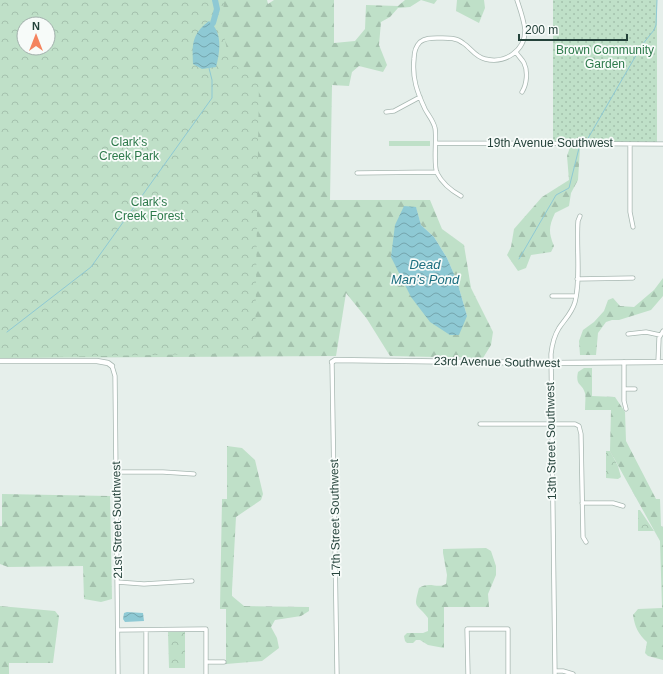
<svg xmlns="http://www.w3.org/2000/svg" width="663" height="674" viewBox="0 0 663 674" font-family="Helvetica,sans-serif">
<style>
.grass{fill:#bfe0c8}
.forest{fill:url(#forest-firs);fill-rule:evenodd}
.park{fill:url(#park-crowns);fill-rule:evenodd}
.garden{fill:url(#garden-dots)}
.water{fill:url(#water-waves)}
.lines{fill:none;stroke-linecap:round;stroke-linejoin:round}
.stream{stroke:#8ec9d4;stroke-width:1}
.river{stroke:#8ec9d4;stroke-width:6}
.minor-casing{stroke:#a8b8b2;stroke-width:5}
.tertiary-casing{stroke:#a8b8b2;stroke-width:6}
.minor{stroke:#fff;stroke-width:3.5}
.tertiary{stroke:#fff;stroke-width:4.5}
.labels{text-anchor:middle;stroke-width:3.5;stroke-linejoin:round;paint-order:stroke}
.park-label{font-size:12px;fill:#2d7a4b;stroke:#f7fbf9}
.street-label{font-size:12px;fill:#24423a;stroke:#f7fbf9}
.water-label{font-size:13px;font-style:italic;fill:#1c6f80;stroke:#f7fbf9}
</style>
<defs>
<pattern id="forest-firs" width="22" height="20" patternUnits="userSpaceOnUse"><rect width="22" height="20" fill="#bfe0c8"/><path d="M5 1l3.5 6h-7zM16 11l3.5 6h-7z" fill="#a4c1ad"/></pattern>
<pattern id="park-crowns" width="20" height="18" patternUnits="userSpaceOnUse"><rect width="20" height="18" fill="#bfe0c8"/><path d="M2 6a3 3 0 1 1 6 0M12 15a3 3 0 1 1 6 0" fill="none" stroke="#a4c1ad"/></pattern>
<pattern id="garden-dots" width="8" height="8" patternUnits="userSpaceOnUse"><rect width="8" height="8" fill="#bfe0c8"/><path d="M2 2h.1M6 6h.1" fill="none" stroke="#a4c1ad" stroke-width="1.8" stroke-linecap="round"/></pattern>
<pattern id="water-waves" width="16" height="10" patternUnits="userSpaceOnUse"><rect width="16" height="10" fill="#8ec9d4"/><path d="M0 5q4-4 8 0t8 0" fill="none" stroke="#74a5ad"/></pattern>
</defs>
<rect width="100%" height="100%" fill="#e6efeb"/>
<path class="grass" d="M389,141H430V146H389Z"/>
<path class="forest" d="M0,0H267L268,4L274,0H334V43L355,41L365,29L366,5L398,6L405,0H437L434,4L421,0L410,7L398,8L390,17L381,22L379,45L387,65L383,72L359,66L352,72L349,86L332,85L330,200H430L442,229L464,245L471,288L493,332L491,345L483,358L390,356L367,319L346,293L336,356L0,358ZM24,24H48V48H24ZM416,208L421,225L434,237L447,258L457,281L467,316L395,225Z
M457,0H484L485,8L479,23L456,11Z
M570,147L580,148L578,180L571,193L569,206L555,213C549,226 548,232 554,246L551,252L531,255L526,268L518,271L507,255L511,247L514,229L542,197L569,180L567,156Z
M663,278V296L651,310L619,320H612L606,322L598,333L596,355H580L579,341L583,330L594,322L604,311L608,300L613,298L620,306L634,307L654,290Z
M584,368H592V396L615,397L625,412L626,441L656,499H660L661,526L663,527V660L648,656L645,653L647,642C638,634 635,627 633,615L638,609L662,608L660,541L610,451L611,410H585C585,404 586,398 585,393C582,383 575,386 578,372Z
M227,446L242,448L255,460L263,494L261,500L236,517L232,590V596L244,606L309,607V611L301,616L275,620L271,627L277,638L279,648L262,661L226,664V609H220L222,499H227Z
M2,494L110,496L112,599L101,602L84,599L83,566L8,567L0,564V526H2Z
M486,548L491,551L496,566V575L488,594L489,607H444V648L428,645L420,640H416L413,643H407L405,641L404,636L407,633H423L428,631V618C416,602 413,610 419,588C430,581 437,589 446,584L447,575L443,553V549Z
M0,606L55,611L59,616L53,663H9V674H0Z"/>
<path class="park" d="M0,0H224L222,24L229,61L259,82L255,353L0,358ZM24,24H48V48H24Z
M606,451H610L618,466L621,477L618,479L606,478Z
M638,510H640L654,531H638Z
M168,632H185V668H169Z"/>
<path class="garden" d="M553,0H657V144L553,143Z"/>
<path class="water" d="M209,21C223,32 220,52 216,67L202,69L193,64C192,44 192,34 209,21Z
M404,206L416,207L421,225L434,237L447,258L457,281L467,316L459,335H450L430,322L411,297L391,257L395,225Z
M127,612L143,613L144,621L125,622L123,619L124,613Z"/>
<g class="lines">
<path class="stream" d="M587,140L642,45L654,30L656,25L657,0
M519,259L556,195L569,188L579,148
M7,332L91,267L212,98V80L209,68"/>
<path class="river" d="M213,23L217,9L215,0"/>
<g class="minor-casing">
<path id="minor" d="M516,52C518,56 522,59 524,63C528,71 527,84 522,92
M386,112L394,111L420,97
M436,143L663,144
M630,144V212L633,227
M357,173L437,172
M461,196C452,191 442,183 437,173C433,165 437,139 435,128C433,120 428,115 425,109C417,92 412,78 414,59C414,53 415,47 420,42C425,38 431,38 437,38C446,38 456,37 463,43C471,48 475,57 485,59C505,64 525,51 525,30C524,20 520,9 517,0
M577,279L633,278
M552,296H576
M628,334L646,332L660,335
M332,362L337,674
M624,362V401L626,409
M658,362L659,338L663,331
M112,366L115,376L118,674
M624,389H635
M480,424H575L579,426L581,434L583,537L586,542
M116,472H163L194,474
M582,503H613L623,506
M117,582L144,584L192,581
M118,630L206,629V674
M146,630V674
M206,662H224
M555,671H563L573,674
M468,674L467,629H508V674
M555,674L551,354C552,345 554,336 559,328C565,319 572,313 575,302C581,278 576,246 578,221L580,216"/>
</g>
<g class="tertiary-casing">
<path id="tertiary" d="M0,361H97L108,363L112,366
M332,362L335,360L551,363L663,362"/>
</g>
<use href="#minor" class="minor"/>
<use href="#tertiary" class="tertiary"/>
</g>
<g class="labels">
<g class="park-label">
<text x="605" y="54">Brown Community<tspan x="605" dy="14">Garden</tspan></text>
<text x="129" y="146">Clark's<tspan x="129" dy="14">Creek Park</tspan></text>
<text x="149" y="206">Clark's<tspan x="149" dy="14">Creek Forest</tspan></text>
</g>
<g class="street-label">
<text x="550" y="147">19th Avenue Southwest</text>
<text transform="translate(497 362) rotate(1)" y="4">23rd Avenue Southwest</text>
<text transform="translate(551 441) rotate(-91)" y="4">13th Street Southwest</text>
<text transform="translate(335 518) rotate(-91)" y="4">17th Street Southwest</text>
<text transform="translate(117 520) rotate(-91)" y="4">21st Street Southwest</text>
</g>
<g class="water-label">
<text x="425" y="269">Dead<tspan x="425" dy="15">Man's Pond</tspan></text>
</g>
</g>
<g transform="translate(36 36)"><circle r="19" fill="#f7fbf9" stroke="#a3b1ad"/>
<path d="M0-3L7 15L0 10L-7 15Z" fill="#f4845f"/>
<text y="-6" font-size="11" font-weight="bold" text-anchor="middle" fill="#24423a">N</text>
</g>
<path d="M519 34v6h108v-6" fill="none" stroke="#24423a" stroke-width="2"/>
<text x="525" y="34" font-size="12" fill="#24423a" stroke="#f7fbf9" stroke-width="3" paint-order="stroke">200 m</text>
</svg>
